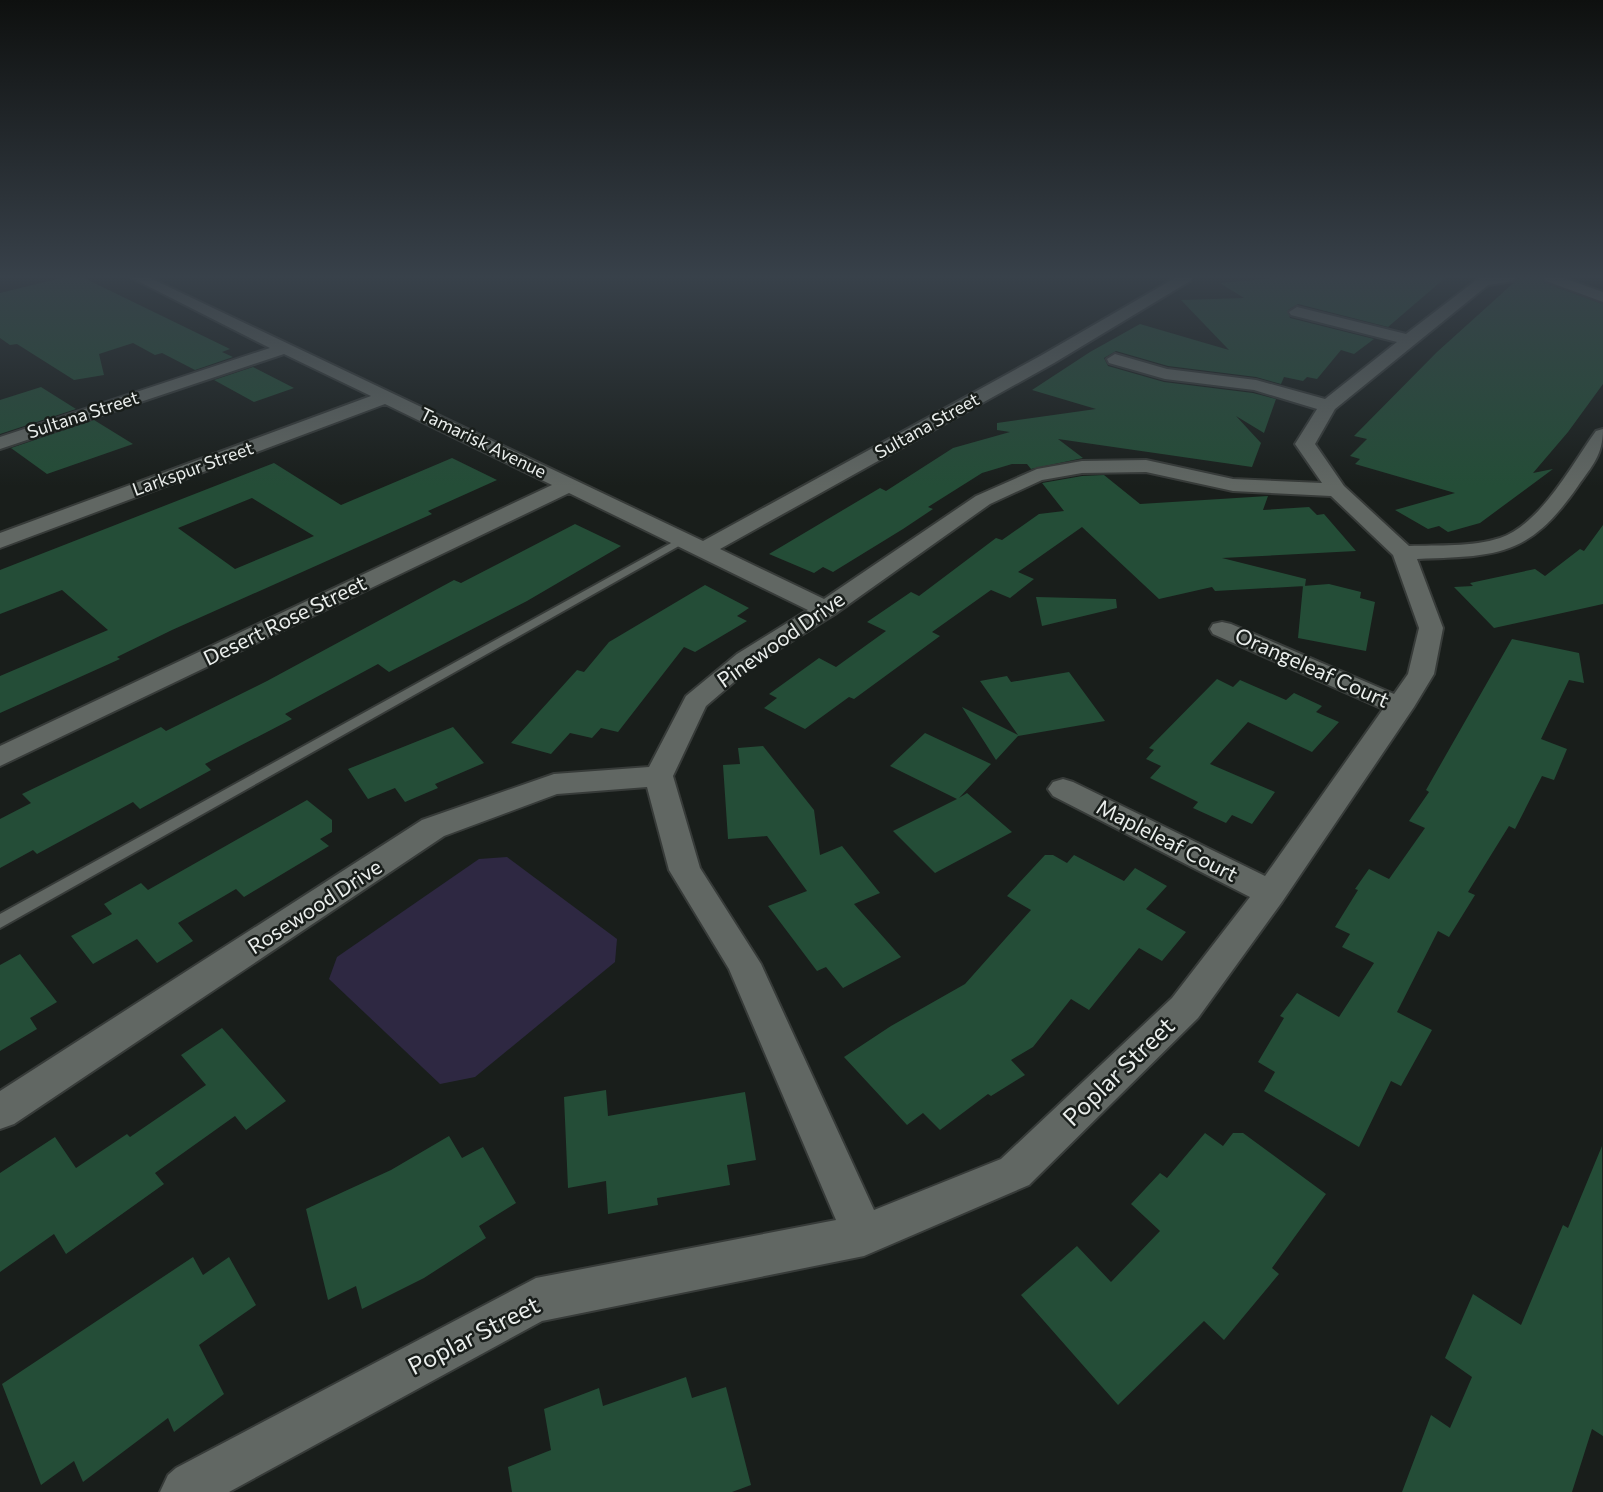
<svg xmlns="http://www.w3.org/2000/svg" width="1603" height="1492" viewBox="0 0 1603 1492" font-family="Commissioner,sans-serif">
<style>
.green{fill:#2e2842}
.building{fill:#244d37;fill-rule:evenodd}
.lines{fill:none;stroke-linecap:round;stroke-linejoin:round}
.lane-casing{stroke:#373b39;stroke-width:4}
.street-casing{stroke:#373b39;stroke-width:4}
.lane{fill:#616763;fill-rule:evenodd}
.street{fill:#616763;fill-rule:evenodd}
.labels{text-anchor:middle;stroke-width:5;stroke-linejoin:round;paint-order:stroke}
.far-street-label{font-size:18px;fill:#eaeeec;stroke:#191e1b}
.street-label{font-size:21px;fill:#eaeeec;stroke:#191e1b}
.near-street-label{font-size:24px;fill:#eaeeec;stroke:#191e1b}
</style>
<rect width="100%" height="100%" fill="#191e1b"/>
<path class="green" d="M507,857L617,939L615,962L475,1077L440,1084L329,979L337,957L479,859Z"/>
<path class="building" d="M61,278H84L230,349L222,352L233,357L195,370L162,353L155,355L133,343L99,354L104,375L74,380L17,344L10,345L0,338V293Z
M1276,278H1445L1388,327L1298,304L1288,310L1290,318L1374,339L1354,354L1341,350L1317,379L1307,377L1303,381L1284,377L1281,384L1256,377L1168,366L1116,351L1104,358L1108,366L1164,382L1253,393L1276,399L1264,433L1236,416L1261,443L1252,467L1058,439L1083,458L1031,469L1027,464H1012L982,473L928,507L933,509L903,529L833,572L823,567L814,573L769,554L880,488L886,491L953,448L1010,432L997,430V423L1096,409L1032,390L1090,352L1140,324L1229,350L1181,300L1244,298L1220,283Z
M1519,278H1541L1545,283L1603,304V384L1568,432L1533,473L1553,469L1480,523L1448,532L1439,526L1428,529L1395,510L1455,493L1355,464L1360,459L1350,456L1367,439L1354,436L1437,352Z
M253,367L294,388L254,402L214,380Z
M41,387L76,409L0,434V400Z
M94,420L133,444L47,474L11,448Z
M452,458L497,480L428,511L432,514L172,630L117,657L120,659L0,713V676L108,630L62,590L0,614V570L274,463L341,505ZM252,498L314,536L235,569L178,528Z
M1104,475L1140,504L1268,496L1263,510L1309,507L1317,515L1324,514L1356,551L1222,558L1306,579L1305,586L1215,591L1212,587L1159,599L1082,527L1018,572L1034,579L1010,598L991,590L932,632L940,636L854,699L849,697L805,729L764,708L777,698L769,694L819,658L836,667L886,631L867,622L911,592L919,596L996,538L1002,540L1039,514L1064,511L1042,483L1082,476Z
M575,524L621,546L527,601L389,672L378,664L285,714L292,719L205,764L211,770L140,809L133,802L37,854L33,850L0,868V819L31,803L22,794L161,727L166,731L267,681L454,580L461,583Z
M1603,525V604L1494,628L1454,587L1473,586L1470,583L1535,569L1545,576L1580,549L1584,551Z
M1329,584L1361,592L1360,598L1375,602L1366,651L1298,638L1303,586Z
M705,585L749,608L737,616L747,621L695,652L684,647L618,732L601,728L592,738L570,733L551,754L511,743L577,670L584,672L609,642Z
M1036,597L1116,599L1117,608L1042,626Z
M1512,639L1579,653L1584,683L1569,680L1541,739L1567,749L1554,780L1542,776L1515,829L1509,826L1468,892L1475,895L1449,937L1438,931L1397,1012L1432,1030L1401,1086L1391,1081L1359,1147L1264,1091L1275,1072L1258,1062L1284,1018L1280,1016L1297,993L1339,1017L1374,963L1342,947L1350,934L1335,927L1358,890L1355,889L1369,869L1389,879L1425,828L1409,821L1429,792L1426,790Z
M1069,672L1105,721L1018,736L996,760L962,707L1018,735L980,681L1007,676L1011,682Z
M1217,679L1233,687L1240,680L1286,700L1294,693L1322,706L1316,712L1339,722L1312,752L1248,722L1210,764L1275,792L1252,824L1232,815L1226,823L1193,808L1198,802L1150,778L1161,766L1146,759L1154,750L1149,748Z
M453,727L484,763L435,784L438,788L405,802L395,788L368,799L348,769Z
M925,733L991,764L959,798L967,793L1012,832L935,873L893,831L957,799L890,766Z
M763,746L814,810L820,855L842,846L880,893L854,904L901,957L843,988L826,967L817,971L768,906L807,891L767,836L728,839L723,765L740,764L738,748Z
M307,800L332,820V832L320,839L329,846L244,897L236,889L178,923L193,941L157,963L137,939L93,964L71,936L112,914L104,904L141,883L148,890Z
M1045,855H1053L1067,863L1074,855L1124,881L1135,868L1167,886L1146,909L1186,932L1162,961L1139,948L1089,1010L1071,999L1033,1047L1011,1060L1025,1075L991,1096L988,1094L940,1130L923,1113L907,1125L844,1057L891,1026L965,984L1031,910L1007,896Z
M20,954L57,1002L30,1018L37,1029L0,1051V965Z
M222,1028L286,1101L246,1130L235,1116L155,1173L164,1184L66,1254L54,1234L0,1272V1173L55,1137L76,1168L127,1134L130,1137L206,1085L181,1055Z
M606,1090L608,1116L745,1092L756,1160L727,1165L730,1185L657,1198L658,1205L608,1214L606,1181L568,1188L564,1097Z
M1205,1133L1223,1146L1233,1133H1243L1326,1194L1272,1268L1279,1274L1224,1340L1204,1321L1118,1405L1021,1295L1077,1246L1111,1282L1160,1231L1131,1204L1160,1173L1167,1178Z
M449,1136L462,1158L483,1147L516,1203L479,1226L486,1238L424,1278L362,1309L356,1286L328,1300L306,1209L391,1170Z
M1602,1146L1603,1436L1592,1429L1572,1492H1402L1431,1415L1450,1428L1472,1377L1445,1358L1473,1294L1521,1325L1563,1225L1568,1228Z
M193,1257L203,1275L229,1257L256,1305L199,1345L224,1394L174,1432L168,1418L83,1482L74,1461L41,1485L2,1384Z
M686,1377L692,1398L726,1387L751,1485L732,1492H512L508,1467L551,1450L544,1409L599,1388L603,1406Z"/>
<g class="lines">
<g class="lane-casing">
<path id="lane" d="M682,537L688,540L686,542L0,928V914Z"/>
</g>
<g class="street-casing">
<path id="street" d="M132,278H150L703,541L1042,355L1175,278H1192L1190,281L1054,363L720,549L824,599L976,496L1037,469L1082,461L1146,460L1233,479L1322,483L1295,444L1317,409L1254,390L1165,379L1109,363L1107,359L1115,354L1167,369L1256,380L1325,399L1397,342L1291,315L1289,312L1297,307L1406,334L1479,278H1515L1513,281L1488,285L1335,409L1315,444L1344,486L1409,546C1438,545 1472,547 1500,538C1541,524 1572,464 1596,431L1603,429C1603,455 1592,466 1578,486C1529,557 1498,556 1417,559L1443,628L1434,674L1414,707L1282,902L1198,1018L1029,1185L864,1256L542,1321L229,1492H160L168,1475L176,1468L536,1278L836,1220L729,969L669,870L647,787L557,794L444,836L14,1124L0,1129V1091L422,820L554,774L649,767L686,696L737,654L808,610L569,493L0,766V746L552,485L385,404L0,548V533L371,396L284,354L0,449V437L270,348ZM1146,472L1233,491L1331,496L1393,555L1419,628L1408,674L1394,694L1231,624L1222,622L1213,624L1210,629L1213,634L1383,709L1265,876L1073,782L1063,779L1053,782L1048,789L1053,796L1250,897L1172,998L1001,1159L874,1210L761,964L700,868L673,776L706,706L755,664L835,614L990,504L1042,480L1082,473Z
M1544,278H1563L1603,292V302L1546,281Z"/>
</g>
<use href="#lane" class="lane"/>
<use href="#street" class="street"/>
</g>
<linearGradient id="sky" x2="0" y2="1"><stop stop-color="#0e100f"/><stop offset="0.57" stop-color="#38414a"/><stop offset="1" stop-color="#38414a" stop-opacity="0"/></linearGradient>
<rect width="1603" height="486" fill="url(#sky)"/>
<g class="labels">
<g class="far-street-label">
<text transform="translate(83 415) rotate(-18)" y="6">Sultana Street</text>
<text transform="translate(927 426) rotate(-29)" y="6">Sultana Street</text>
<text transform="translate(483 443) rotate(26)" y="6">Tamarisk Avenue</text>
<text transform="translate(193 469) rotate(-20)" y="6">Larkspur Street</text>
</g>
<g class="street-label">
<text transform="translate(285 621) rotate(-26)" y="7">Desert Rose Street</text>
<text transform="translate(781 640) rotate(-35)" y="7">Pinewood Drive</text>
<text transform="translate(1312 668) rotate(24)" y="7">Orangeleaf Court</text>
<text transform="translate(1167 841) rotate(27)" y="7">Mapleleaf Court</text>
<text transform="translate(315 907) rotate(-33)" y="7">Rosewood Drive</text>
</g>
<g class="near-street-label">
<text transform="translate(1119 1072) rotate(-44)" y="8">Poplar Street</text>
<text transform="translate(474 1336) rotate(-27)" y="8">Poplar Street</text>
</g>
</g>
</svg>
